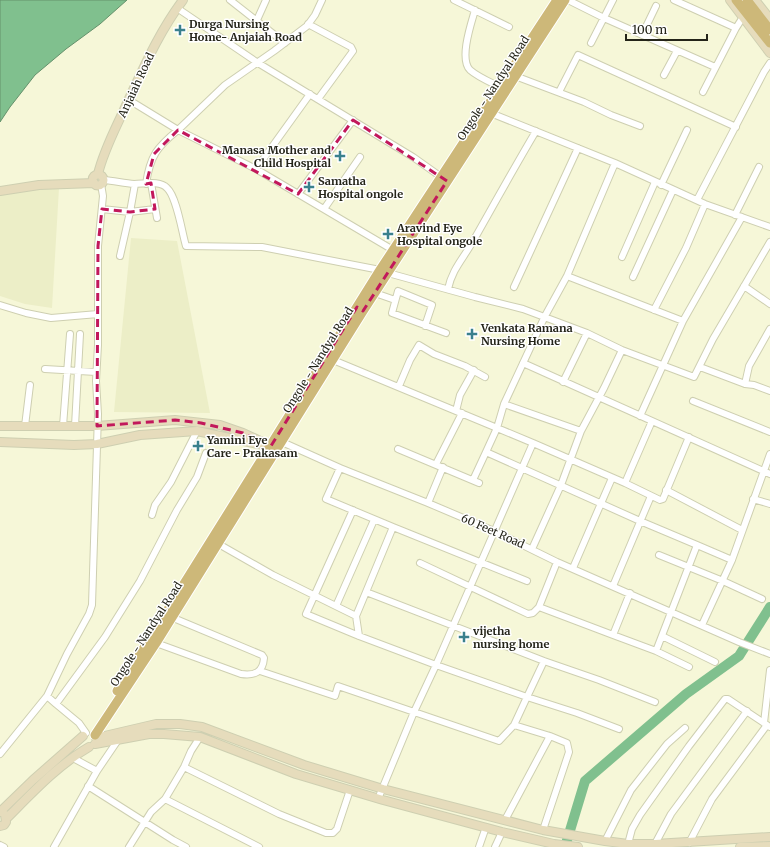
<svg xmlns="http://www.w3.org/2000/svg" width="770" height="847" viewBox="0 0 770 847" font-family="Merriweather,serif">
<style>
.built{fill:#eceec7}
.water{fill:#80c08e;stroke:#64916b}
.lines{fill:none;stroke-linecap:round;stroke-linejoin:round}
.river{stroke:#80c08e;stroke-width:10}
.street-casing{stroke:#cecfb1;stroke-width:8}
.secondary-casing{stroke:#cecfb1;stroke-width:10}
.primary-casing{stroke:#fff;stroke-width:11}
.street{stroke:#fff;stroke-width:6}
.secondary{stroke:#e6dcbc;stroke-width:8}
.primary{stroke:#cdb879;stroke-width:9}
.marked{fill:none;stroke:#c2185b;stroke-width:3;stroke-dasharray:8 5;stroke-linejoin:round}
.poi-dot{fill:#3a808d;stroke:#fff;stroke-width:1.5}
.labels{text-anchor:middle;stroke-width:3;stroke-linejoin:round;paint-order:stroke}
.poi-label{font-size:11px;font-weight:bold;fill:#242419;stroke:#fff;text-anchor:start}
.street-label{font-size:11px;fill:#242419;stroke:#fff}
</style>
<rect width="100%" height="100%" fill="#f6f7d8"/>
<path class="built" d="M59,188L52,308L25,304L0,296V195L34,189Z
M131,238L177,241L210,413L114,412Z"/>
<path class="water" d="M0,0H127L100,24L66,49L35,75L10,107L0,122Z"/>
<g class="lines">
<path class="river" d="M565,847L585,781L686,694L739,656L770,607"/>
<g class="street-casing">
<path id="street" d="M230,0L285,43
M454,0L509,27
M568,0L604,18L715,67
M674,0L736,28
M177,8L258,63L413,157L444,179
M475,10C471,24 459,59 470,70C478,77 490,82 500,87
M257,20L266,0
M308,24L351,47L353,51L318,99
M642,35L656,6
M591,43L613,0
M664,75L677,51
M515,76L584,102L611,115L640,126
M559,92L578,55L736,127
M703,92L736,28L743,17
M129,100L178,130L225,85L274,51L307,26L315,15L322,0
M488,112L615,163L705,204L770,227
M256,169L310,94
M104,180C114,181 124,183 134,184C144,184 160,180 167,188C177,197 182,233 186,246L262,247L380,270
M151,183L157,218
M146,184C150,156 157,147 178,130L256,169L393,250
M661,185L687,130
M298,194L353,120
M697,200L764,72L770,63
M102,209L130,212L155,209
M324,209L360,157
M735,215L759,167
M120,256L130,212L135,184
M622,257L655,182
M388,273L475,297L523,309L587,333L622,350L694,377L713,339L770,242
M567,276L683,321
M633,277L673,190
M744,286L770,304
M514,287L578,148
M448,289C452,270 462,260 472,243C493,206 514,168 536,131
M375,293L395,300
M0,305L26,313L51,318L98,314
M654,310L686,248L705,204
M425,326L432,305L398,291L392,313L446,333
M333,360L497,428L486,452L640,521L697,545L656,651
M523,363L770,474
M700,367L745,384L754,385L770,391
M45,369L96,372
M563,382L587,333
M745,384L749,366L770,329
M399,386L410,360L419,345L434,354L465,366L485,377
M693,401L770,432
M504,404L581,431
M456,411L460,395L474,370
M640,416L683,321L742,217
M25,426L30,385
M63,426L70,334
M75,426L80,334
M282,442L340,468L428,503L494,531L557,562L739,642L770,654
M533,443L625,483L660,500L663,499L689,437
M398,449L479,483
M436,464L462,413
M340,468L326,499L393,527L366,592L544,661L599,680L655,702
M473,480L486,452
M625,483L652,421
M666,490L742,530
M753,499L770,504
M428,503L443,467
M353,510L306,614L359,636L436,665L527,697L544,661
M152,515L155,505L171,482L197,431
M393,527L527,581
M215,542L273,575L356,616L366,592
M697,545L732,560
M532,549L561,485L581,431L604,388L622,350
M659,555L723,581L762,599
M557,562L539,607L613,635
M420,563L528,614L533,613L539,607
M573,568L612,478
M613,586L651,496
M630,593L613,635L656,651L689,667
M336,606L374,520
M356,616L359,636
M702,625L732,560L770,454
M662,636L715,662
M156,643L241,674C255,676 263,672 264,658L262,655L171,617
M260,671L335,696L338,686L499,741L514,725L550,736L505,820
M47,696L56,704L105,637L140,581L177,510L197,477L206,453
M56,704L79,723L86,733
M764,723L770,670
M514,725L527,697L577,713L619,729
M0,754L47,696L67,654L89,614L92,605L98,414L96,381L98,345V246L103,196L101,184
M73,758L97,771
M184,767L279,814L326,833H333L337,829L350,790
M88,786L173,840L186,847
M165,799L259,847
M378,799L414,712L436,665L533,443L497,428L504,404L545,316L567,276L615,163
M543,830L569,752L567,743L550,736
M605,841L631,790L667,744L685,728
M689,843L712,799L767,725
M628,844L632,829L640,815L689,746L725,699H728L770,727
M655,844L671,814L747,711
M0,845L4,847
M54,847L97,771L118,740
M129,847L151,812L165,799L184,767L191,751L200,737
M479,847L486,827
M495,847L502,832"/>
</g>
<g class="secondary-casing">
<path id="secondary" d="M730,0L770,53
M755,0L770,19
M98,174C104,149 117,126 127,103C144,67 159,32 183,0
M92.5 180a5.5 5.5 0 1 1 11 0a5.5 5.5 0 1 1-11 0Z
M0,191L39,185L94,183
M0,426H97L175,420L220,425L243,433L271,446
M0,442L74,445L97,444L140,435L197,431L262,445
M96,738L156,724H180L202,727L304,765L383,789L543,830L605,841L628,844H655L770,837
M95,744L149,734H164L200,737L296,774L383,800L502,832L554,844L578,847
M0,812L33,780L83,736
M7,818C32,793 58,765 89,747
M0,826L4,825L6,822L5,815
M740,847L770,846"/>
</g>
<g class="primary-casing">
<path id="primary" d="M736,0L770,43
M747,0L770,30
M117,691L380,270L557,0
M95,735L156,643L363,311L565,0"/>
</g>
<use href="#street" class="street"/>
<use href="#secondary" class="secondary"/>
<use href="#primary" class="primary"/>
</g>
<path class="marked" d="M353,120L447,181L363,311L357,307L271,446L243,433L201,423L175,420L97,426L98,246L102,209L130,212L155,209L151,183L146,184L154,154L178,130L298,194Z"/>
<g class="poi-dot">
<path d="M178 24h4v4h4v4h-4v4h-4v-4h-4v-4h4z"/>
<path d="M338 150h4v4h4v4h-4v4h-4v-4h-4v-4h4z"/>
<path d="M307 181h4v4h4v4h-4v4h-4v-4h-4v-4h4z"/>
<path d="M386 228h4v4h4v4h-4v4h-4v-4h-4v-4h4z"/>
<path d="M470 328h4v4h4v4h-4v4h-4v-4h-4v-4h4z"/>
<path d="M196 440h4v4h4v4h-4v4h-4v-4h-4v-4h4z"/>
<path d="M462 631h4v4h4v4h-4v4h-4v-4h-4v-4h4z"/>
</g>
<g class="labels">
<g class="poi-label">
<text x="189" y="28">Durga Nursing<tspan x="189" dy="13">Home- Anjaiah Road</tspan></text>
<text x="331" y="154" text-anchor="end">Manasa Mother and<tspan x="331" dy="13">Child Hospital</tspan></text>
<text x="318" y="185">Samatha<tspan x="318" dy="13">Hospital ongole</tspan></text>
<text x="397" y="232">Aravind Eye<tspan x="397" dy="13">Hospital ongole</tspan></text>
<text x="481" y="332">Venkata Ramana<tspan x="481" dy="13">Nursing Home</tspan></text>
<text x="207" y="444">Yamini Eye<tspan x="207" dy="13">Care - Prakasam</tspan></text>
<text x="473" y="635">vijetha<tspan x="473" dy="13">nursing home</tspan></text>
</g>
<g class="street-label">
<text transform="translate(136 85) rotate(-65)" y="4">Anjaiah Road</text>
<text transform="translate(493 88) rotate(-57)" y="4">Ongole - Nandyal Road</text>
<text transform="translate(318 360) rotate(-58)" y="4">Ongole - Nandyal Road</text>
<text transform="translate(493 531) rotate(24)" y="4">60 Feet Road</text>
<text transform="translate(146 634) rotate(-57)" y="4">Ongole - Nandyal Road</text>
</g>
</g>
<path d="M626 34v6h81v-6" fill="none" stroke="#242419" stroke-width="2"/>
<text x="632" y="34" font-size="12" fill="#242419" stroke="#ffffff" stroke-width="3" paint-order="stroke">100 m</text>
</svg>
